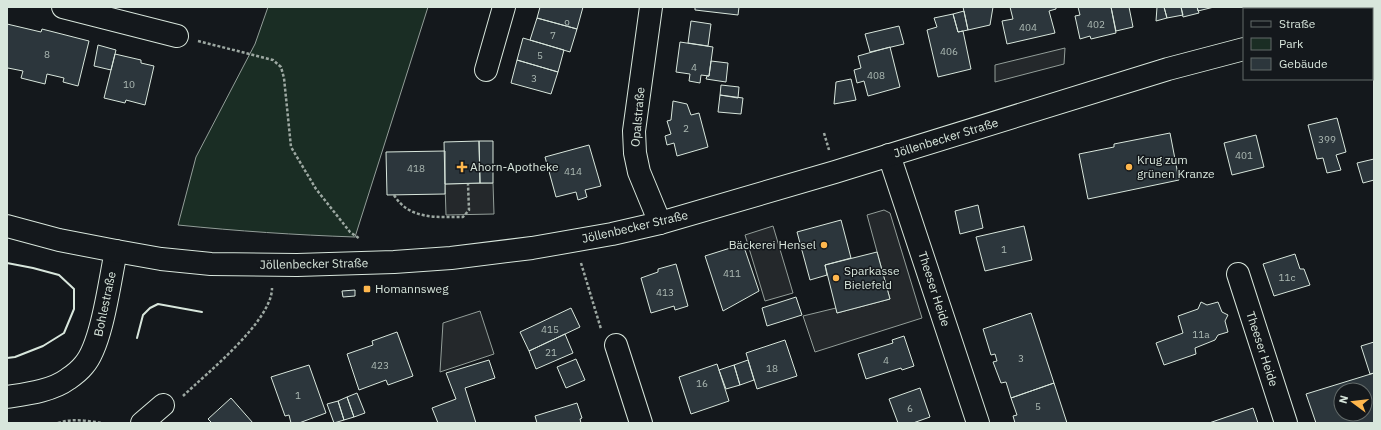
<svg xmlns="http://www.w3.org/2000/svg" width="1381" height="430" viewBox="0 0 1381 430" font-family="'IBM Plex Sans',sans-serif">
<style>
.green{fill:#1a2d24;stroke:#939e99}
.parking{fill:#24282b;stroke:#939e99}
.building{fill:#2c363c;stroke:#d8e6dc;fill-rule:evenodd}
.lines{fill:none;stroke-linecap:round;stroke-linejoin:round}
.minor-casing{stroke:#d8e6dc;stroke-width:24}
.major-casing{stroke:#d8e6dc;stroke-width:24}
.path{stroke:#9da8a2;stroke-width:2.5;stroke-dasharray:3 2;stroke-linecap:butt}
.minor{stroke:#14181c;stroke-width:22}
.major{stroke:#14181c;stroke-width:22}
.wall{stroke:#d8e6dc;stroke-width:2}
.poi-dot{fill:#ffb74d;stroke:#14181c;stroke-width:1.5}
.labels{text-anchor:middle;stroke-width:3;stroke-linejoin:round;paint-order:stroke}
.number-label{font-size:10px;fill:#adbab4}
.street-label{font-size:12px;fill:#d8e6dc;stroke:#14181c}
.poi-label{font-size:12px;fill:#d8e6dc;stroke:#14181c;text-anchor:start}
</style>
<rect width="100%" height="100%" fill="#14181c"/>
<path class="green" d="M268,7H428L355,237C296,235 237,231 178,225L196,157L255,44Z"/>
<path class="parking" d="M1065,48L1064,64L995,82V65Z
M493,183L494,214L446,215L445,184Z
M884,210L890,213L922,318L815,352L803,316L836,308L837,313L890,299L867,215Z
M773,226L793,293L765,301L745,235Z
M480,311L494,354L440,372L443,323Z"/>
<path class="building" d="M540,7H583L577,29L537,18Z
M695,7H739L738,15L695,10Z
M963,7H993L990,25L968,30Z
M1010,7H1056V9L1049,11L1055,33L1007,44L1002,21L1013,19Z
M1078,7H1111L1116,33L1091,39L1090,36L1080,39L1075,16L1080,15Z
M1111,7H1129L1133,27L1116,31Z
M1157,7H1164L1167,18L1156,21Z
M1164,7H1181L1183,15L1167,18Z
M1181,7H1197L1199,13L1183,17Z
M1197,7H1214L1198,11Z
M964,11L968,30L958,32L953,14Z
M953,14L958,32L963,31L971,69L938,77L927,30L937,27L934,18Z
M537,18L577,29L570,52L530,40Z
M691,21L711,24L708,46L688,43Z
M7,24L41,32L42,29L89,41L78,86L63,82L64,78L47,74L45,84L21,78L23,71L8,68L7,70Z
M899,26L904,44L870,52L865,34Z
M523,38L564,50L558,72L517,60Z
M680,42L713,47L709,76L701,75L700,83L689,81L690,74L676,72Z
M98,45L116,50L111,70L94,66Z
M890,47L900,87L868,96L864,81L857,83L854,70L861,68L858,56Z
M115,54L141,60V63L154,66L145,105L126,100L125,103L104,98Z
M517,60L558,72L551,94L511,83Z
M711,61L728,63L726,82L706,79L707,76H709Z
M851,79L856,100L834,104L836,82Z
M721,85L739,87L738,98L720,95Z
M720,95L743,98L741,114L718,112Z
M673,101L687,104L691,115L699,113L708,147L677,156L674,143L667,145L665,136L671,134L667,121L671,120Z
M1337,118L1346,152L1336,155L1341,170L1327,173L1323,158L1317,159L1308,125Z
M1170,133L1179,180L1088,199L1079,154L1114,147V144Z
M1256,135L1264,167L1232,175L1224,143Z
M479,141H493V183H480Z
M479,141L480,183L445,184L444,142Z
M589,145L601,186L585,190L587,197L578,200L576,192L556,197L545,157Z
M445,151V194L387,195L386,152Z
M1374,159V180L1363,183L1357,163Z
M978,205L983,228L960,234L955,211Z
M841,220L851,258L825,265L827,275L810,280L797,232Z
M1024,226L1032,260L985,271L976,237Z
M743,244L759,291L723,311L705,256Z
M877,252L890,299L837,313L825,265Z
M1295,254L1300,269H1304L1310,285L1274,296L1263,264Z
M676,264L688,306L675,310L674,306L651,313L641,278L658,272V269Z
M355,290V296L343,297L342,291Z
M796,297L802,315L767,326L762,308Z
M1201,302L1207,305L1218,302L1222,312L1228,315L1225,321L1228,332L1218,335L1215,340L1195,348L1196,354L1164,365L1156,343L1183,333L1178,316L1198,309Z
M571,308L580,327L529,351L520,332Z
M1031,313L1054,383L1011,398L1006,382L1001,383L993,362L997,361L995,354L991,355L983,329Z
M397,332L413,376L388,385L386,380L359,390L347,354L373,345L372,341Z
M565,334L573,353L536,369L529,351Z
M904,336L914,366L902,370L901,368L866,379L858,354L893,343L892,340Z
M785,340L797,376L757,389L746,353Z
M1374,342V373L1370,374L1361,346Z
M576,359L585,380L566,388L557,367Z
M489,360L495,378L465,388L476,423H438L432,408L456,399L446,373Z
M748,360L754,380L740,385L734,365Z
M717,364L729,401L691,414L679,377Z
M309,365L326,413L299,423H291L289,415L285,416L271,377Z
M734,365L740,385L726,389L719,370Z
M1374,373V423H1316L1306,394ZM1341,390H1365V414H1341Z
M1054,383L1067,423H1015L1013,416L1017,415L1011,398Z
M920,388L930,417L913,423H898L889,399Z
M357,393L365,413L354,417L347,397Z
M347,397L354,417L344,420L338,401Z
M231,398L253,423H212L208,419Z
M338,401L344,420L334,423L327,404Z
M577,403L582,418L580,419L581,423H537L535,416Z
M1253,408L1258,423H1209Z"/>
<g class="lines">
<g class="minor-casing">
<path id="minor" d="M63,7L177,36
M651,7L634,131L635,153L639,172L660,223
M1346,7L1347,9
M486,70L504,7
M889,155L978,423
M1238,274L1286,423
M616,345L641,423
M7,397C26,394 52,391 68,379C74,375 80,370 84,365C102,345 110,279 116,251
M142,423L163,405"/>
</g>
<g class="major-casing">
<path id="major" d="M1372,19L1374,18
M7,226L59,240L116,251L161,259L211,264L297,265L394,262L451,258L532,248L612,234L660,223L835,172L1168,69L1244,49"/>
</g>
<path class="path" d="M198,41L273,60L281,67L284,78L291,147L316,189L350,232L360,239
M824,133L829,150
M394,195C409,220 437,217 463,217L469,210L468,184
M581,263L601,329
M183,396C207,373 272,321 272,288
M58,423C72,418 88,421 102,423"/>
<use href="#minor" class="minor"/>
<use href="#major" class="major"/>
<path class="wall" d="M7,263L33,268L59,275L74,289V309L64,333L43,346L15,357L7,358
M137,338L143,315L150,308L158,304L202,312"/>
</g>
<g class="poi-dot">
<path d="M460 161h4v4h4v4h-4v4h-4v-4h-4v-4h4z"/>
<circle cx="1129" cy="167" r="4"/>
<circle cx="824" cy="245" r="4"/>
<circle cx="836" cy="278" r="4"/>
<rect x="363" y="285" width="8" height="8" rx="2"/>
</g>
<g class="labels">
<g class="number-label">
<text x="567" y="27">9</text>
<text x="1096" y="28">402</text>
<text x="1028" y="31">404</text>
<text x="553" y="39">7</text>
<text x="949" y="55">406</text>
<text x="47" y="58">8</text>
<text x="540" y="59">5</text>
<text x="694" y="71">4</text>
<text x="876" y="79">408</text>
<text x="534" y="82">3</text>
<text x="129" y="88">10</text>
<text x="686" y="132">2</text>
<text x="1327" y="143">399</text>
<text x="1244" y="159">401</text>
<text x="416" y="172">418</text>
<text x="573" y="175">414</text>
<text x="1004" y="253">1</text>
<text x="732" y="277">411</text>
<text x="1287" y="281">11c</text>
<text x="665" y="296">413</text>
<text x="550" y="333">415</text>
<text x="1201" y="338">11a</text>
<text x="551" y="356">21</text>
<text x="1021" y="362">3</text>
<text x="886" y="364">4</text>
<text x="380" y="369">423</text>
<text x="772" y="372">18</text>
<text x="702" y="387">16</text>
<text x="298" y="399">1</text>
<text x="1038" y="410">5</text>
<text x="910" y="412">6</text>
</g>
<g class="street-label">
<text transform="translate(638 117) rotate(-85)" y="4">Opalstraße</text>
<text transform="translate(946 138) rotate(-17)" y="4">Jöllenbecker Straße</text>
<text transform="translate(635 227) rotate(-13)" y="4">Jöllenbecker Straße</text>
<text transform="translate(314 264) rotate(-1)" y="4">Jöllenbecker Straße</text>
<text transform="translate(934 289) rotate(72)" y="4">Theeser Heide</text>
<text transform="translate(105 304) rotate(-78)" y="4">Bohlestraße</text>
<text transform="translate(1262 349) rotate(72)" y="4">Theeser Heide</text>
</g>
<g class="poi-label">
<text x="1137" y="164">Krug zum<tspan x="1137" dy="14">grünen Kranze</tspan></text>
<text x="470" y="171">Ahorn-Apotheke</text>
<text x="816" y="249" text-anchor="end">Bäckerei Hensel</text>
<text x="844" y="275">Sparkasse<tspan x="844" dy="14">Bielefeld</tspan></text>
<text x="375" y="293">Homannsweg</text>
</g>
</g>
<rect width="1381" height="430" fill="none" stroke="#d8e6dc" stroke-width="16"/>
<rect x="1243" y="8" width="130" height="72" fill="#14181c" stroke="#626a69"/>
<rect x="1251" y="21" width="20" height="6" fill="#14181c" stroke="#626a69"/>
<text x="1279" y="28" font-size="12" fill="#d8e6dc">Straße</text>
<rect x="1251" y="38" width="20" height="12" fill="#1a2d24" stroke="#626a69"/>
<text x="1279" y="48" font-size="12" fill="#d8e6dc">Park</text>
<rect x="1251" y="58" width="20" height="12" fill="#2c363c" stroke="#626a69"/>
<text x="1279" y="68" font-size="12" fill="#d8e6dc">Gebäude</text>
<g transform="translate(1353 402) rotate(285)"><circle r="19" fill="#14181c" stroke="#626a69"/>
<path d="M0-3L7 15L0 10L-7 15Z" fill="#ffb74d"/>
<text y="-6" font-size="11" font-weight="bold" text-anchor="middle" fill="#d8e6dc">N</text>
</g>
</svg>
